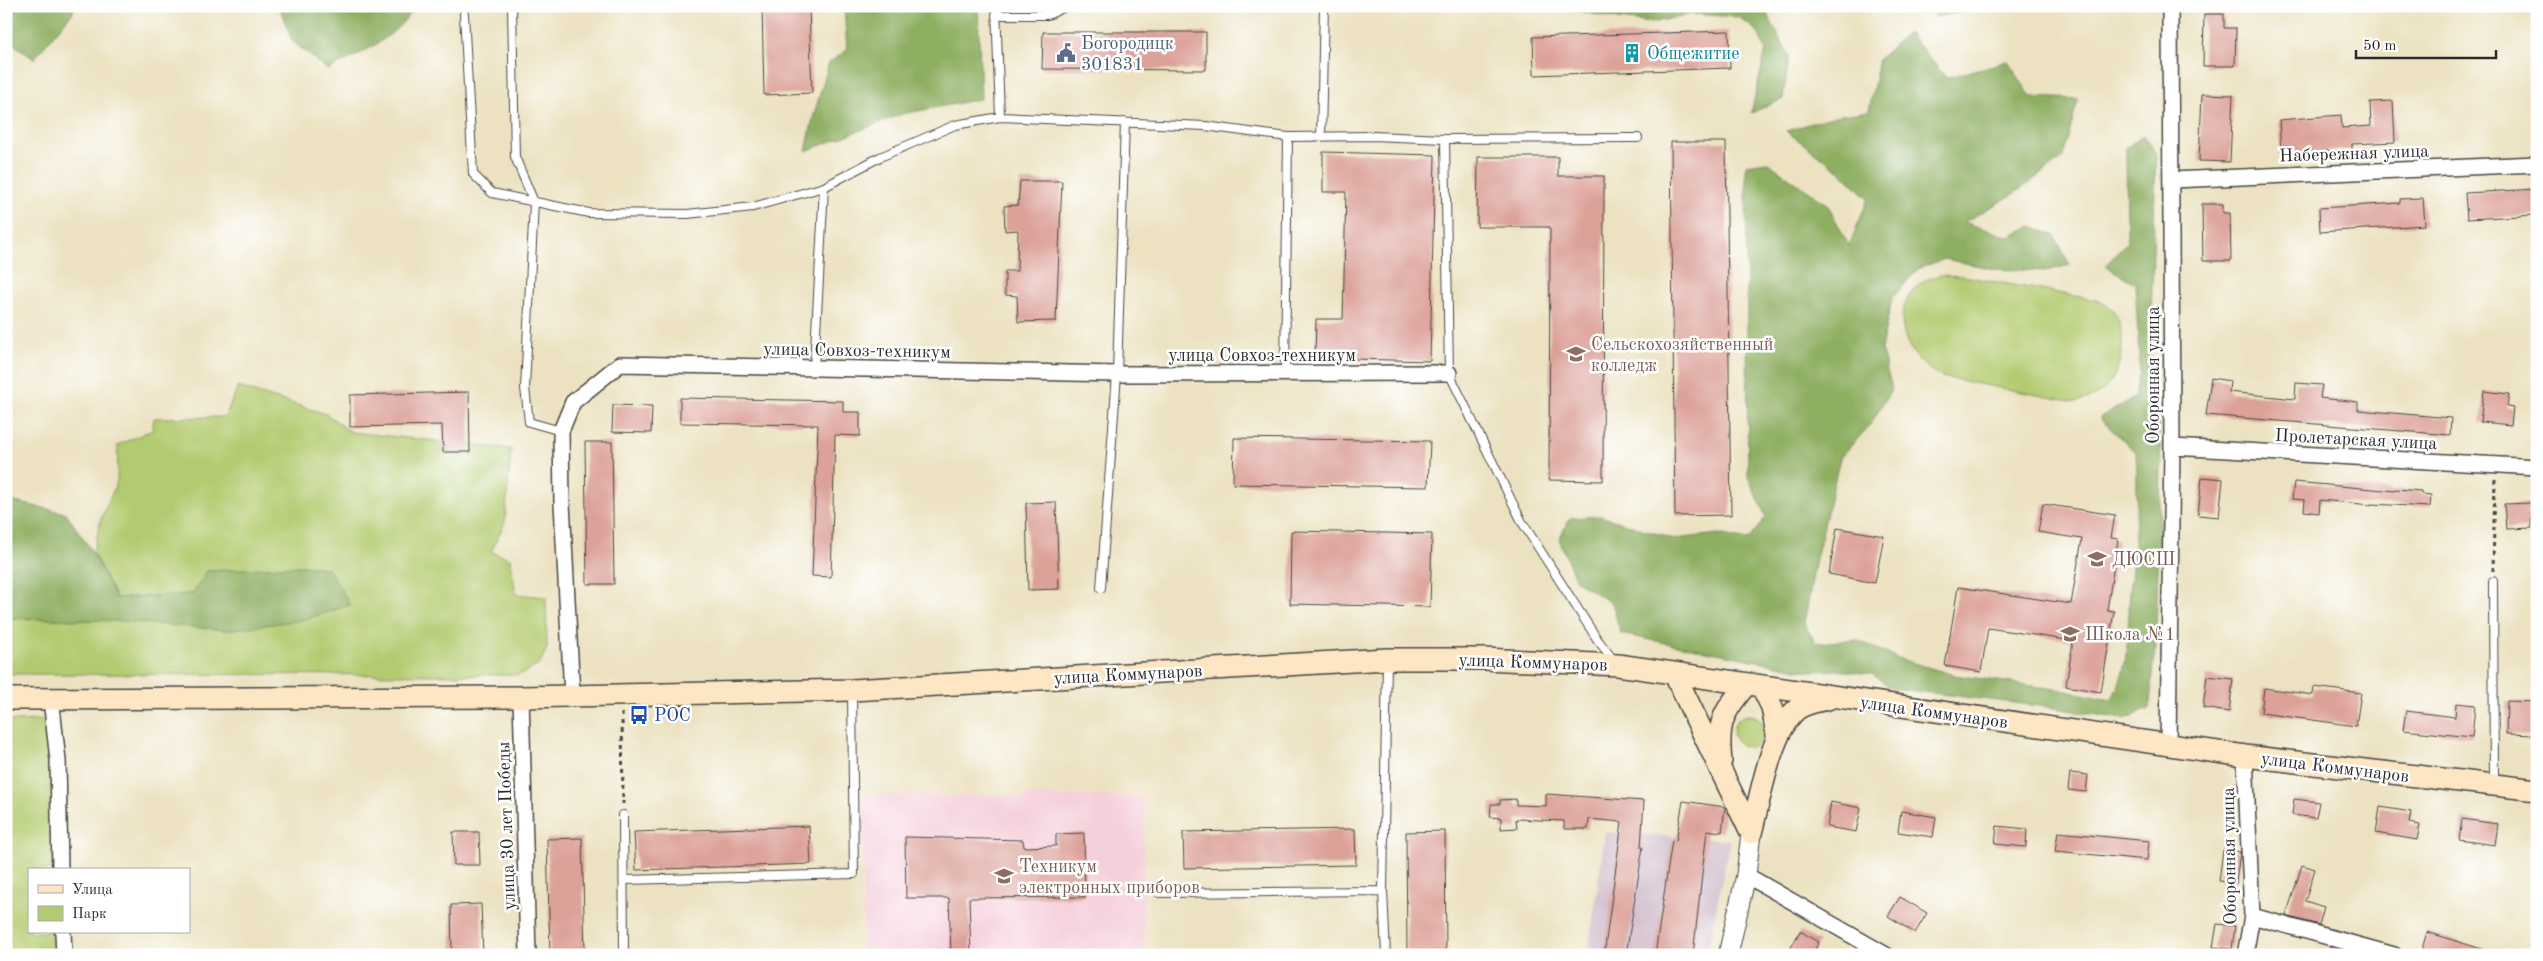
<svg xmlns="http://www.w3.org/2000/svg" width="2543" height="961" viewBox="0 0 2543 961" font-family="'Old Standard TT',serif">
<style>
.built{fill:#f5cfda}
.industrial{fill:#d1bdcb}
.green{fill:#b3cb70;stroke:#6f7b4e}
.forest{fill:#8eaf62;stroke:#5c6d46}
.building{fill:#dca199}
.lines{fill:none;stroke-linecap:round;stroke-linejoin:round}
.service-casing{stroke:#484642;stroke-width:10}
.minor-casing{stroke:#484642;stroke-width:18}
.tertiary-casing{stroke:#484642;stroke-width:21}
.secondary-casing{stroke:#484642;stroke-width:24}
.path{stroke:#484642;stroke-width:3;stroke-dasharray:4 4;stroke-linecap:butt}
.service{stroke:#fff;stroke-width:8}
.minor{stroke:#fff;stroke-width:15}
.tertiary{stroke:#fff;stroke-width:19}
.secondary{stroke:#fce6c4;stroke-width:21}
.labels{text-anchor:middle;stroke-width:5;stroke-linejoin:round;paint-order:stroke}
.service-label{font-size:18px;fill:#4e5e75;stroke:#fff;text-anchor:start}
.culture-label{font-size:18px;fill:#0d838f;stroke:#fff;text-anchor:start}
.street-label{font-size:18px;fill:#2b2b2b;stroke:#fff}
.education-label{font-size:18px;fill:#785e54;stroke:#fff;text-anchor:start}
.transit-label{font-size:18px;fill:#164399;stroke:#fff;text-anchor:start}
</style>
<rect width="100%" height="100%" fill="#fff"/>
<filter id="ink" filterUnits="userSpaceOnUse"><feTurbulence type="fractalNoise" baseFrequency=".02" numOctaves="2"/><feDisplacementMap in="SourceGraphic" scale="10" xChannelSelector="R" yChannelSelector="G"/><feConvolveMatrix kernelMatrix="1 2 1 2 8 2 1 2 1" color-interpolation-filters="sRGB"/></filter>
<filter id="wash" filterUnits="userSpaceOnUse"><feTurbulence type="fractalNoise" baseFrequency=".0096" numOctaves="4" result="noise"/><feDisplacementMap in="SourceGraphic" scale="20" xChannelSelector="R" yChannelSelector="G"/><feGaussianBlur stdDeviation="1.12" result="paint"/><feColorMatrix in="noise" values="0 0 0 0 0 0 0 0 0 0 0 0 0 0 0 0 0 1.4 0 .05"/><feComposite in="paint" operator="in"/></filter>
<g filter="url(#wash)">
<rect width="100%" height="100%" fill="#ece2c1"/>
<path class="built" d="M863,795L1144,796V955H863Z"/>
<path class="industrial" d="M1605,832L1730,840L1707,955H1588Z"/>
<path class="green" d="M1940,275L1963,276L2097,300C2101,303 2110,306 2113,310C2128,331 2123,365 2109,384C2101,395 2088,399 2075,402L1942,377C1905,359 1885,312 1922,282C1927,278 1935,277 1940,275Z
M238,387L326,414L351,432L511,449L505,522L491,552L510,558L516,594L546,597L547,648L539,665L519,675L6,674V618L122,621L227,630L328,568L303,566L207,571L193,594L116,598L93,553L101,519L117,482L118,445L152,430L154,418L225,417Z
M1733 731a16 16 0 1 1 32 0a16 16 0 1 1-32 0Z
M44,720L55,770L53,870H29V932H52V955H6V721Z"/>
<path class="forest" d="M6,6H75L73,12L34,59L11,42L6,43Z
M279,6H413C401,37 356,55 328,70L292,41Z
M844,6H978L981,99L902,114L806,151L813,118L829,63L847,50Z
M1554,6H1763L1789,56L1783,99L1751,113L1766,50L1757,31L1739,17L1690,14L1652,23L1618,19Z
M1932,6H1992L1936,17Z
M1908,32L1946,78L2008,61L2031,97L2078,99L2063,158L2012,195L1964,222L2009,237L2031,226L2054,235L2070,265L2046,271L1994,269L1945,259L1919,268L1892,298L1881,349L1892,389L1870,425L1840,458L1816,559L1804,624L1816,643L1857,640L1897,658L1954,675L2062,690L2111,700C2131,667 2127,630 2130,592C2134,544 2139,501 2136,452L2099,418L2134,398L2140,371L2135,283L2105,266L2127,242L2126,148L2144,135L2156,154L2149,385C2166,433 2160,486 2159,537C2157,594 2157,652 2149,709L2124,719L2048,707L1891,688L1872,674L1838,670L1808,671L1621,634L1612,603L1576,581L1559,539L1570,518L1600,516L1674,539L1718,534L1748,540L1766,517L1748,477L1746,165L1767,162L1828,205L1849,246L1868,199L1840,171L1786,131L1835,116L1869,111L1879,59Z
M6,500L66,513L93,553L116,598L193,594L207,571L303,566L328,568L350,605L303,620L227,630L122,621L6,618Z"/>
<g id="blocks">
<path class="building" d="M762,6H809L812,93L764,95Z
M2204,14H2224V28H2236L2235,66H2203Z
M1729,31L1730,68L1534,75L1533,37Z
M1043,32H1206V70L1042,69Z
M2202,94L2233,95L2230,162L2199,161Z
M2393,101L2395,142L2352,144V150L2281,152L2279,120L2341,115L2342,128L2371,126L2370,102Z
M1671,142H1726L1731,515L1675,516Z
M1323,152L1435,155L1430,361L1315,358L1316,319H1343L1346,192H1323Z
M1478,157H1558V176H1604L1603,481L1549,480L1550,227H1477Z
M1020,181H1062L1056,321L1018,322L1017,296L1005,295V271H1017L1018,230L1005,231L1004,206L1018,205Z
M2537,189V215L2467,219L2465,193Z
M2423,198L2425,225L2320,232L2319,208L2400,203V199Z
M2202,204H2223V213H2230L2231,261H2203Z
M2211,378L2230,381L2229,392L2295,399L2296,383L2322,385L2320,398L2358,402V410L2451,418L2450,435L2206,415Z
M2484,391L2509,394L2507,407L2513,408L2511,425L2480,422Z
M469,392L470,452H443L442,425L350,427V395Z
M680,398L843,401V412H860V436L835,435L831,577L812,576L818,425L680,423Z
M613,405L652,406L651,433L612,432Z
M1234,438L1430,441L1428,487L1233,484Z
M585,442H612L614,584H587Z
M2202,477L2223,479L2219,517L2198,515Z
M2294,482L2395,491V489L2421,491V494L2431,495L2430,507L2371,504V505L2320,500L2319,513L2304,511L2305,500L2292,499Z
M1056,502L1059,589L1028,590L1026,503Z
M2531,503L2532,528L2506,529L2504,504Z
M2043,504L2115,515L2111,538L2118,539L2107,610L2114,611L2101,692L2066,686L2073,641L1988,628L1981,672L1945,666L1958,587L2071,604L2082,539L2038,532Z
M1837,528L1884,536L1875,583L1829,574Z
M1291,531L1432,534L1430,607L1290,604Z
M2207,676L2233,679L2229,712L2203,708Z
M2314,687L2361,693L2356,726L2261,713L2264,688L2313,695Z
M2507,701L2537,702V735L2506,734Z
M2456,703L2475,705L2472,737L2403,730L2406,711L2455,717Z
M2070,773L2088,775L2086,792L2068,790Z
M1546,794L1644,801L1641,847H1643L1626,955H1604L1622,822L1589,819L1588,829H1564V821L1516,819L1517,828L1501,829V818L1490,817L1491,804H1500V800L1516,799V805L1546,806Z
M2294,799L2319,802L2316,818L2292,815Z
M1683,801L1725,807L1722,832L1707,830L1693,955H1655L1672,840L1676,841Z
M1831,802L1861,808L1856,832L1827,827Z
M2380,807L2411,812L2409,823L2420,825L2417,840L2376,833Z
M1901,811L1936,817L1933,837L1898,832Z
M2462,819L2498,824L2495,845L2459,840Z
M809,826L811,864L636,870L634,832Z
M1997,826L2027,829L2026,847L1995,844Z
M1355,829L1356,865L1184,868L1183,832Z
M1445,831L1446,955H1407L1406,832Z
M453,832H479L480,865H454Z
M2058,832L2149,841L2147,860L2055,851Z
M1084,833L1085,897L969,898L971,955H951L949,898H906L905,837L1023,840L1024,847L1056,846V834Z
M582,838L585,954L550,955L547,839Z
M2223,850L2240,852L2236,883L2219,881Z
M2302,865L2315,869L2305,901L2324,907L2319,925L2286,916Z
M1900,897L1927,913L1915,933L1888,916Z
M481,904L483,955H452L451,905Z
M2217,924L2235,926L2232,949L2213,947Z
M1800,931L1819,942L1812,955H1787Z
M2427,932L2488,951L2487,955H2442L2422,949Z"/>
</g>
</g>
<g filter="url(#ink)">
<use href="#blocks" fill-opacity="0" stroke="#484642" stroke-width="1"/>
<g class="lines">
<g class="service-casing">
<path id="service" d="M512,6L515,157L534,202L525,388L529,422L561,431
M996,6L1000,117L1205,126L1288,137L1373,136L1445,139L1449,373L1522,522L1597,639L1615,662
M464,14L473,174L492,193L589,213L687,214L753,207L824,187
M996,15H1048L1067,6
M1321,137L1324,6
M1445,139L1638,138
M814,368L824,187L880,157L955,125L1000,117
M1285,374L1288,137
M2493,581L2494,784
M1101,588L1117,374L1125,122
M623,815L624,955
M624,880L854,874L852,691
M1159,893L1383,891
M1386,955L1383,891L1387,661"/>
</g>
<g class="minor-casing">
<path id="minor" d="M2172,180L2537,164
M2172,447L2537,467
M572,695L562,503L561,431L573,402L620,364L1117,374L1449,373
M521,697L528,955
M51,699L58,760L60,870
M2168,745L2172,447L2170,6
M2245,756L2252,916L2245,955
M1746,875L1886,955
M2252,916L2394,955
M63,932L64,955"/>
</g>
<g class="tertiary-casing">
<path id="tertiary" d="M1728,955L1746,875L1751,833"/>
</g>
<g class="secondary-casing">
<path id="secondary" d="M1675,675L1751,833
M1762,687L1772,707L1777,735
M6,699L521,697L852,690L1387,659H1484L1618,665L2245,756L2537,790
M1721,761C1717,724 1722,713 1746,685
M1751,833C1760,800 1770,733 1796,710C1804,703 1817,701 1828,699"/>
</g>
<path class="path" d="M2493,571L2495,479
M622,713L623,804"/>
<use href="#service" class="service"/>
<use href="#minor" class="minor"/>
<use href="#tertiary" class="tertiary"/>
<use href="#secondary" class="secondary"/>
</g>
</g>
<defs>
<g id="civic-bare" transform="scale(1.5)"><path d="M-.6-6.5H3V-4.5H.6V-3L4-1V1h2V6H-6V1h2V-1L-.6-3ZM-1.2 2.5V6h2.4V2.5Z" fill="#5c6f8a" stroke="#fff" stroke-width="2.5" paint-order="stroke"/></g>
<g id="building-bare" transform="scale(1.5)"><path d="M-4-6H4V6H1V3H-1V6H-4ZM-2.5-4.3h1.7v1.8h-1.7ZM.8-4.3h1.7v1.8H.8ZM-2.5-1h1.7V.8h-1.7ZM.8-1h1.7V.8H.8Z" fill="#0f9aa8" stroke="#fff" stroke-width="2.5" paint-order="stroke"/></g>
<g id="university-bare" transform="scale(1.5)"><path d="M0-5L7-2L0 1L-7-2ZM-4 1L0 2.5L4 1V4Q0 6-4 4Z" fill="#8d6e63" stroke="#fff" stroke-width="2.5" paint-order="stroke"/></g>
<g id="school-bare" transform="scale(1.5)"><path d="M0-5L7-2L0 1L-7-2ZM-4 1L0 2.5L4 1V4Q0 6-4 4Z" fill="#8d6e63" stroke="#fff" stroke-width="2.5" paint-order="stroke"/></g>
<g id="bus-bare" transform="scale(1.5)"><path d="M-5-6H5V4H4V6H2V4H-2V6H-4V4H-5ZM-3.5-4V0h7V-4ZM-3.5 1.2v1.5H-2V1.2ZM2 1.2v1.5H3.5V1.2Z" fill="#1a4fb4" stroke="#fff" stroke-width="2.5" paint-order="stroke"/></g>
</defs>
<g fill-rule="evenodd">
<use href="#civic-bare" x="1066" y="53"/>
<use href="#building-bare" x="1632" y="53"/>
<use href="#university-bare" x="1576" y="354"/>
<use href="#school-bare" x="2097" y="559"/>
<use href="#school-bare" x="2070" y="634"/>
<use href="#bus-bare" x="639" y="715"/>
<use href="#university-bare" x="1004" y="876"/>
</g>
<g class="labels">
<g class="service-label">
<text x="1081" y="49">Богородицк<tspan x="1081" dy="21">301831</tspan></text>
</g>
<g class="culture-label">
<text x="1647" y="59">Общежитие</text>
</g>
<g class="street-label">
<text transform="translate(2354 153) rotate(-2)" y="6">Набережная улица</text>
<text transform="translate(857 350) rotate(1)" y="6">улица Совхоз-техникум</text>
<text x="1262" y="361">улица Совхоз-техникум</text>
<text transform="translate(2153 375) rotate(-90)" y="6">Оборонная улица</text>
<text transform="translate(2356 439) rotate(3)" y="6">Пролетарская улица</text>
<text transform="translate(1533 662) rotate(2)" y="6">улица Коммунаров</text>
<text transform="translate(1128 674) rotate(-3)" y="6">улица Коммунаров</text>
<text transform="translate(1934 712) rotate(8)" y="6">улица Коммунаров</text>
<text transform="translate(2335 767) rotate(7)" y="6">улица Коммунаров</text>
<text transform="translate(506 826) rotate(-92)" y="6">улица 30 лет Победы</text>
<text transform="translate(2229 856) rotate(-91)" y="6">Оборонная улица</text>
</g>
<g class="education-label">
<text x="1591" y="350">Сельскохозяйственный<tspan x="1591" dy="21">колледж</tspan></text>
<text x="2112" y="565">ДЮСШ</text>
<text x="2085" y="640">Школа №1</text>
<text x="1019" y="872">Техникум<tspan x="1019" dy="21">электронных приборов</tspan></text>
</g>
<g class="transit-label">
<text x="654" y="721">РОС</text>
</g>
</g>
<rect width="2543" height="961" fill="none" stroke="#fff" stroke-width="25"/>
<rect x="28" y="868" width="162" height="65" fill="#ffffff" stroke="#aaaaaa"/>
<rect x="38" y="885" width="25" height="8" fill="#fce6c4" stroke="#aaaaaa"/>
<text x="72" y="894" font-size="15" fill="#2b2b2b">Улица</text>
<rect x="38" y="906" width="25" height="15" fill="#b3cb70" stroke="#aaaaaa"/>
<text x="72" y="918" font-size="15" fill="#2b2b2b">Парк</text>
<path d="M2356 50v8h140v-8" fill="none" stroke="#2b2b2b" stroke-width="2.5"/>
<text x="2363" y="50" font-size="15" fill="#2b2b2b" stroke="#ffffff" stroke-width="4" paint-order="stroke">50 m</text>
</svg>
